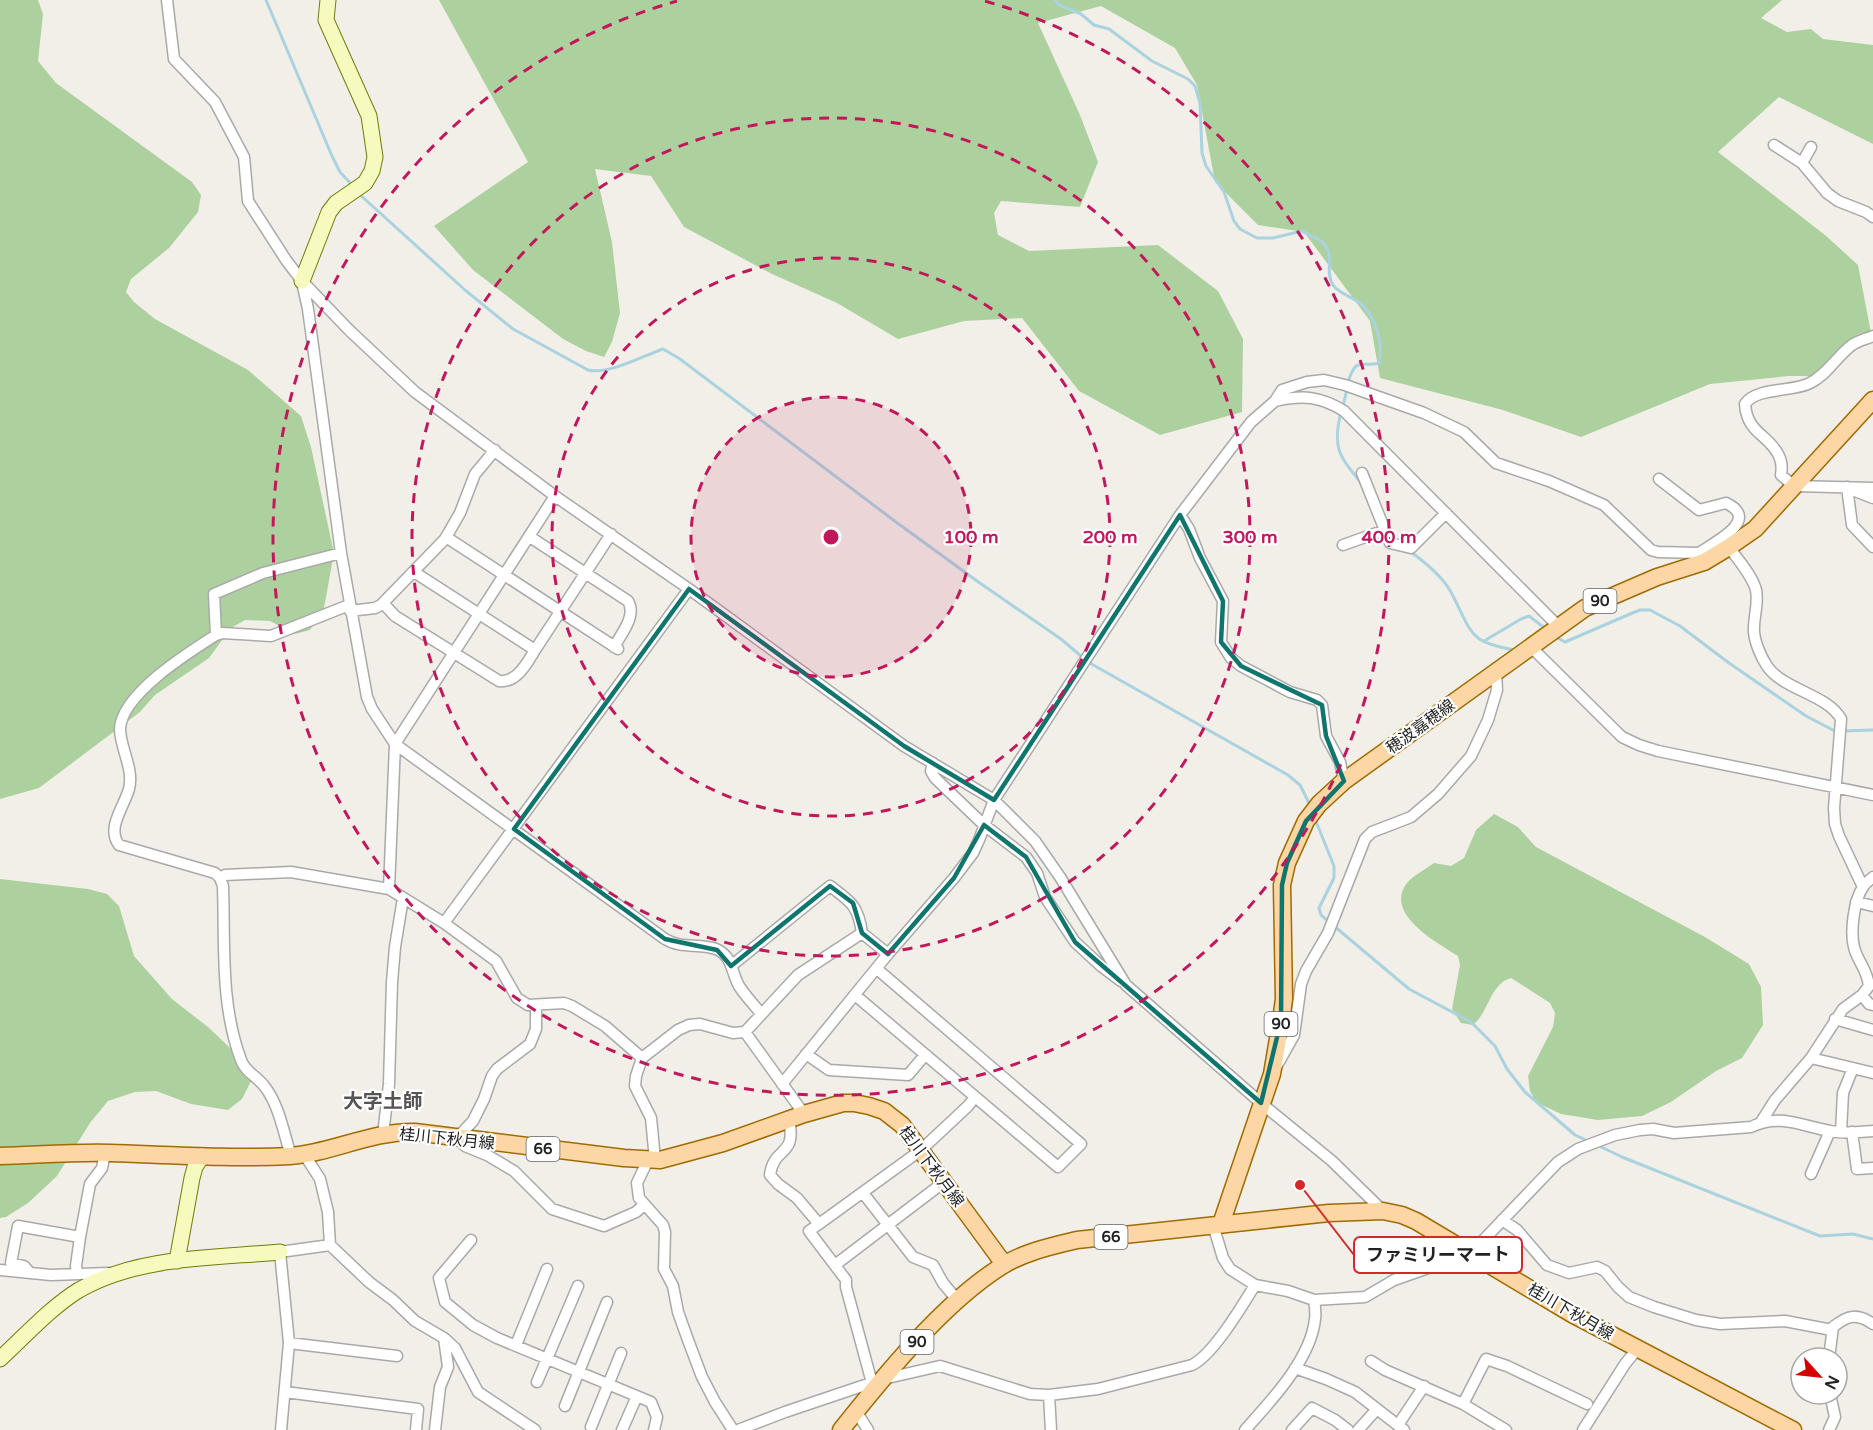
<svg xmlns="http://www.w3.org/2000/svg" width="1873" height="1430" viewBox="0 0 1873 1430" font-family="'Varela Round','Noto Sans JP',sans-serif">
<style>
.forest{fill:#add19e}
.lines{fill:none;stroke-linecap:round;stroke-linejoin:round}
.stream{stroke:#aad3df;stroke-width:3}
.street-casing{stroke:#a9a9a9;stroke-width:13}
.secondary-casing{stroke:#707d05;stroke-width:17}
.primary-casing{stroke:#a06b00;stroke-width:19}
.street{stroke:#fff;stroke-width:10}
.secondary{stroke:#f7fabf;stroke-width:15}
.primary{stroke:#fcd6a4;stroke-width:16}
.marked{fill:none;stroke:#0f766e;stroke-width:4.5;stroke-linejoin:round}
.ring{fill:none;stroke:#c2185b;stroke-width:3;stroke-dasharray:10 8}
.labels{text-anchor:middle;stroke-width:4.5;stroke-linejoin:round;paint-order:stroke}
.shield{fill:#fff;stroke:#646464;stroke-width:1.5}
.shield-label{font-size:15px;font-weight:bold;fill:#222}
.street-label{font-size:16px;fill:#222;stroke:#fff}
.quarter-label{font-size:20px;font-weight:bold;fill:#555;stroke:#fff}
.centre{fill:#c2185b;stroke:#fff;stroke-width:3}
.ring-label{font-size:18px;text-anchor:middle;font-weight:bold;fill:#c2185b;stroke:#fff;stroke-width:4.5;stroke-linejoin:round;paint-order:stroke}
.leader{fill:none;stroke:#d62828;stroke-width:2}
.callout-dot{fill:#d62828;stroke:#fff;stroke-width:2}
.callout{fill:#fff;stroke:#d62828;stroke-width:2}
.callout-label{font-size:18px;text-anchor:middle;font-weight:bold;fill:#222}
</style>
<rect width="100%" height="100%" fill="#f2efe9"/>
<path class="forest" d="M0,0H38L43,14L38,61L56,83L192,182L201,195L198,212L169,248L131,279L126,292L134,302L155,319L248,370L301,416L311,447L334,553L324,608L310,630L295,634L270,621L245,620L231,628L209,658L155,695L140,712L39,788L0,799Z
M439,0H1782L1761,18L1787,32L1811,29L1823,39L1873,45V144L1779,97L1718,152L1825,235L1858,265L1871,333L1838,365L1819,376H1789L1710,384L1581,437L1503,410L1380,378L1370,321L1304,232L1258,225L1215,182L1197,85L1175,48L1101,6L1038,23L1080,115L1098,162L1080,207L1001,201L994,213L998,235L1029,251L1158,245L1218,291L1243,339L1242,412L1160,435L1079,391L1022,318L964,321L898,339L837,303L772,274L684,227L651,176L595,169L612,242L620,313L612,342L604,357L586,351L563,339L473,270L434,226L528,162Z
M1494,814L1518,827L1536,847L1705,937L1749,964L1761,987L1763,1025L1742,1058L1716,1071L1671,1102L1642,1116L1598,1120L1561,1114L1536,1102L1530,1091L1528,1076L1553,1027L1555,1013L1550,1003L1511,978C1490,984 1489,1012 1473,1025L1461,1023L1452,1009L1460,965L1458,956C1438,943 1383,914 1407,883C1414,875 1426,869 1434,863L1451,866L1464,858L1476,830Z
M0,879L88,889L107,894L119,906L134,956L172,999L208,1027L246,1063L251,1081L242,1099L228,1110L191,1104L156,1091L135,1092L108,1101L90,1123L57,1176L28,1203L6,1217L0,1218Z"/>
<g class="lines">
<path class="stream" d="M266,0L332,156L340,172L352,185
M1055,0L1059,5L1081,14L1094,25L1109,29L1152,61L1188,79L1195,86L1200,103L1202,153L1206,166L1224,192L1234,221L1240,229L1257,238H1273L1302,231C1308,235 1317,237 1322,242C1336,254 1324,272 1333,285C1338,293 1352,297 1360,303C1375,315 1384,344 1379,363C1361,368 1357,355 1348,382
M358,193L465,290L513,329L588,370C608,375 643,356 663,349L680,359L896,522L977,581L1061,639L1088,662L1288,775L1300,785L1310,805
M1343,406L1347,389
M1341,412C1332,448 1339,456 1362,484
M1411,552C1426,563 1445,578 1453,596C1473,635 1469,642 1515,650
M1556,637L1565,642L1630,614L1640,610H1650L1680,626L1729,663L1806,716L1833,730L1842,731L1873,730
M1484,641L1521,619L1529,616L1546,629
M1315,819L1334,866V878L1319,908L1321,915L1329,922
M1334,926L1409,989L1471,1022L1495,1046L1507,1069L1525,1092L1575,1135L1588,1141
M1597,1145L1622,1157L1820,1236L1853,1234L1873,1239"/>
<g class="street-casing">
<path id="street" d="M167,0L174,59L215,102L244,157L248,201L286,260L302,281L349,330L415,392L555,496L689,589L904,746L994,800L1035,841L1060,877L1126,985L1261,1103L1332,1161L1383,1211
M1774,145L1802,163L1827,193L1838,201L1866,212L1873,217
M1802,163L1811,147
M302,282L308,309L341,553L367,697L372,709L395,744L665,939C681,949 699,943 716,949C732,956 731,970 738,984C743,994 754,1004 761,1014
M1873,336C1866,339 1857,341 1852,345C1837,356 1827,375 1810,383C1794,392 1756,387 1745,404C1747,434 1769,434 1779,456C1782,462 1782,469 1781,475L1794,486L1873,488
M1275,401C1303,395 1320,396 1344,411L1559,627
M1362,473L1390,543L1411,548L1446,513
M1659,479L1699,510L1726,503C1762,520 1713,543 1699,553
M1847,487L1852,525L1873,547
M1855,491L1873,498
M1180,515L1189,529L1200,558L1223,601L1221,642L1231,658L1241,666L1290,692L1317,700L1322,705L1326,736L1340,762L1344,781
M446,537L618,649
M530,537L628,601C637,616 621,634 614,647
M1343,545L1385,530
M1729,547C1738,560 1752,575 1756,590C1759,604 1753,618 1754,632C1755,643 1761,657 1767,666C1783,690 1827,694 1841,719L1834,808L1835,824L1839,836L1863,887
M414,572L535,650L611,534
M383,603L395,616L499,681C517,683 527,663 535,650
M350,611L375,608L381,605L445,539L460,513L475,474L495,450
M216,635L214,594L263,573L341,553
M1531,647L1622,737L1639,745L1658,751L1873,795
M933,763L931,771L935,778L984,825L1026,857L1037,873L1045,897L1075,942L1101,966L1121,981
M220,878L225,875L291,872L389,889L444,923L496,961L517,998L528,1005L564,1003L572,1006L605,1026L642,1058
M389,889L395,744L555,496
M1856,902L1873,906
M444,923L689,589
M731,966L830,886C851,902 858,905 862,933
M855,995L1058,1167L1081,1144L877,969
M1862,995L1869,1004L1873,1005
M536,1006V1029L530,1044L497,1069L492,1076L484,1099L473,1121L457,1138L465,1146L487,1155L514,1171L552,1209L604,1226L636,1212L644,1205
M1835,1019L1873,1030
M745,1032L804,1114
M806,1054L829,1070L908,1075L925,1055
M1811,1058L1873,1073
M1276,1067L1294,1035L1301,984L1306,971L1328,933L1365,839L1372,832L1411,817L1438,794L1471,756L1488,720L1497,690L1496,672
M782,1084L888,954L954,878L973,853L979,840L994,800L1180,515L1251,422L1275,401L1282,390L1307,382L1324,380L1345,385L1424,413L1464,432L1496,463L1549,481L1604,505L1651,550L1658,552L1699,553L1704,562
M789,1120C797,1158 774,1145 770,1175L778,1184L797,1198L819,1224L809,1231L846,1280V1287L872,1383
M1761,1122L1775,1100L1811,1058L1843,1009L1862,995L1869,986C1867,968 1857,961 1854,947C1850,932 1854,900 1863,887C1865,883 1870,880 1873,877
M1841,1132L1843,1093L1853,1068
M1852,1132L1857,1169L1873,1168
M386,1133L384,1126L389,1084L392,982L395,947L403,898
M304,1154L320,1179L328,1212L330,1245L369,1282L393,1300L415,1321L444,1338L455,1348L478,1392L535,1430
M291,1156C284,1134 279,1105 265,1087C258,1077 245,1072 241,1060C220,1004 225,944 223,886L220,878L215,873L119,845C106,828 124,807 129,789C134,769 121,750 120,730C120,695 189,652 216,635L222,633L271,636L349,605
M648,1160L637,1183L639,1198L663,1225L665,1232L664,1269L673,1286L678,1312L688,1340L702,1377L715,1402L733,1430
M655,1160L651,1118L635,1086L636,1076L642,1058L678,1030L689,1025L700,1024L733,1033L745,1032L798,975L862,933L888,954
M1811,1174L1830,1131
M863,1193L913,1257L933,1265L943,1283L958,1301
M1502,1220L1517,1230L1547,1265L1569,1273L1597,1267L1605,1271L1618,1287L1629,1297L1654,1307L1696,1320L1720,1324L1785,1321L1832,1330
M819,1224L921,1150L968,1106L975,1097
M1213,1225L1223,1258L1230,1269L1255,1285L1288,1291L1314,1300L1365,1297L1394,1280L1471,1253L1558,1162L1578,1149L1615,1135L1640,1130L1653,1129L1674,1133L1751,1127C1779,1113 1802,1126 1830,1131C1844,1134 1859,1132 1873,1131
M80,1237L90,1184L102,1168L105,1153
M471,1240L439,1278L445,1302L473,1325L497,1338L651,1402L657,1417L654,1430
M835,1265L944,1182
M0,1270L51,1275L109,1273
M30,1273L24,1266L11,1263L18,1226L80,1237L76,1266L77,1274
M289,1343L397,1356
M516,1345L547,1269
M1829,1358L1833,1327C1848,1315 1857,1313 1873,1324
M1371,1361L1385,1370L1463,1404L1506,1430
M1295,1368L1326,1379L1355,1392L1404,1430
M537,1382L578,1286
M285,1392L418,1409L416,1430
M1049,1395L1051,1430
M1463,1404L1486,1359L1507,1366L1587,1404
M565,1406L607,1302
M856,1411L868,1430
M1398,1425L1424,1386
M591,1427L621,1353
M281,1430L289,1343L280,1252L330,1245
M435,1430L440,1387L448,1367L444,1338
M622,1430L637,1396
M738,1430L785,1412L883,1379L940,1366L1030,1394L1049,1395L1098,1389L1192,1365C1213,1355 1242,1306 1255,1285
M1245,1430C1271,1401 1311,1359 1315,1319C1316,1313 1315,1306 1314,1300
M1292,1430L1312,1408L1335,1420L1348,1430
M1358,1430L1377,1409
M1583,1430L1625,1364L1638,1348
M1829,1430L1835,1417L1830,1394"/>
</g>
<g class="secondary-casing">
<path id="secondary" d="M302,281L329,212L336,203L365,183L372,171L375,157L369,116L326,20L328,0
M177,1261L192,1178L195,1167L202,1156
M0,1359C25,1336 50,1308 79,1290C137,1256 215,1258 280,1252"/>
</g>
<g class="primary-casing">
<path id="primary" d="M0,1156C37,1155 74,1152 110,1153C170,1155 230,1159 290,1156C333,1153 370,1131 415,1132L624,1158L660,1160L723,1143L804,1114L843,1103H854L869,1106L884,1111L902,1125L1004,1264
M1221,1224L1272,1074L1281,1021L1284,999L1282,885L1287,863L1306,821L1319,804L1344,781L1585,608L1657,577L1704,562L1729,547L1755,529L1873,400
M841,1430C884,1376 944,1302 1002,1266C1024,1252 1052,1246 1077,1240L1329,1213L1383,1211L1402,1215L1416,1221L1572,1314L1793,1430"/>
</g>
<use href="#street" class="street"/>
<use href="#secondary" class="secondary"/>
<use href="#primary" class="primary"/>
</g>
<path class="marked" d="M1180,515L1223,601L1221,642L1241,666L1322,705L1326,736L1344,781L1306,821L1287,863L1282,885L1281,1021L1261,1103L1075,942L1026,857L984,825L954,878L888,954L862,933L853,903L830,886L731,966L717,950L665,939L514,829L689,589L904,746L994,800Z"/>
<circle cx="831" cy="537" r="140" fill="#c2185b" fill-opacity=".12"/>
<g class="ring">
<circle cx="831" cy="537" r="140"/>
<circle cx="831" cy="537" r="279"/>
<circle cx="831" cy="537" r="419"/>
<path d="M985 1A558 558 0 1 1 677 1"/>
</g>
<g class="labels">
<g class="shield">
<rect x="1583.5" y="589" width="33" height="24" rx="4.5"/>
<rect x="1264.5" y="1012" width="33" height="24" rx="4.5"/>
<rect x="526.5" y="1137" width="33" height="24" rx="4.5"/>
<rect x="1094.5" y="1225" width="33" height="24" rx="4.5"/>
<rect x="900.5" y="1330" width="33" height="24" rx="4.5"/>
</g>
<g class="shield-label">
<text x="1600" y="606">90</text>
<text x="1281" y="1029">90</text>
<text x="543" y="1154">66</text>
<text x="1111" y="1242">66</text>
<text x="917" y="1347">90</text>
</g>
<g class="street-label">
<text transform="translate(1420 726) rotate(-36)" y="6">穂波嘉穂線</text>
<text transform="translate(447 1138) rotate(6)" y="6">桂川下秋月線</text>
<text transform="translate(932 1166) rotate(53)" y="6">桂川下秋月線</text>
<text transform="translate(1571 1311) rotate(30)" y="6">桂川下秋月線</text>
</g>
<g class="quarter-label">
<text x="383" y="1108">大字土師</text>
</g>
</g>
<circle cx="831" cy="537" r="9" class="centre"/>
<g class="ring-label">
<text x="971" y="543">100 m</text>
<text x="1110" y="543">200 m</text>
<text x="1250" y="543">300 m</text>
<text x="1389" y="543">400 m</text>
</g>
<path class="leader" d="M1300 1185L1354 1255"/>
<circle class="callout-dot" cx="1300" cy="1185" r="6"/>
<rect class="callout" x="1354" y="1237" width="168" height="36" rx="6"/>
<g class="callout-label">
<text x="1438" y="1261">ファミリーマート</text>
</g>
<g transform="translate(1819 1376) rotate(117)"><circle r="28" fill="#ffffff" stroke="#a7a7a7" stroke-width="1.5"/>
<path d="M0-4.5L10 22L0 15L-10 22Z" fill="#d40000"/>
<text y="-9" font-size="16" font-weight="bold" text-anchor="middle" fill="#222222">N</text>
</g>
</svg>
